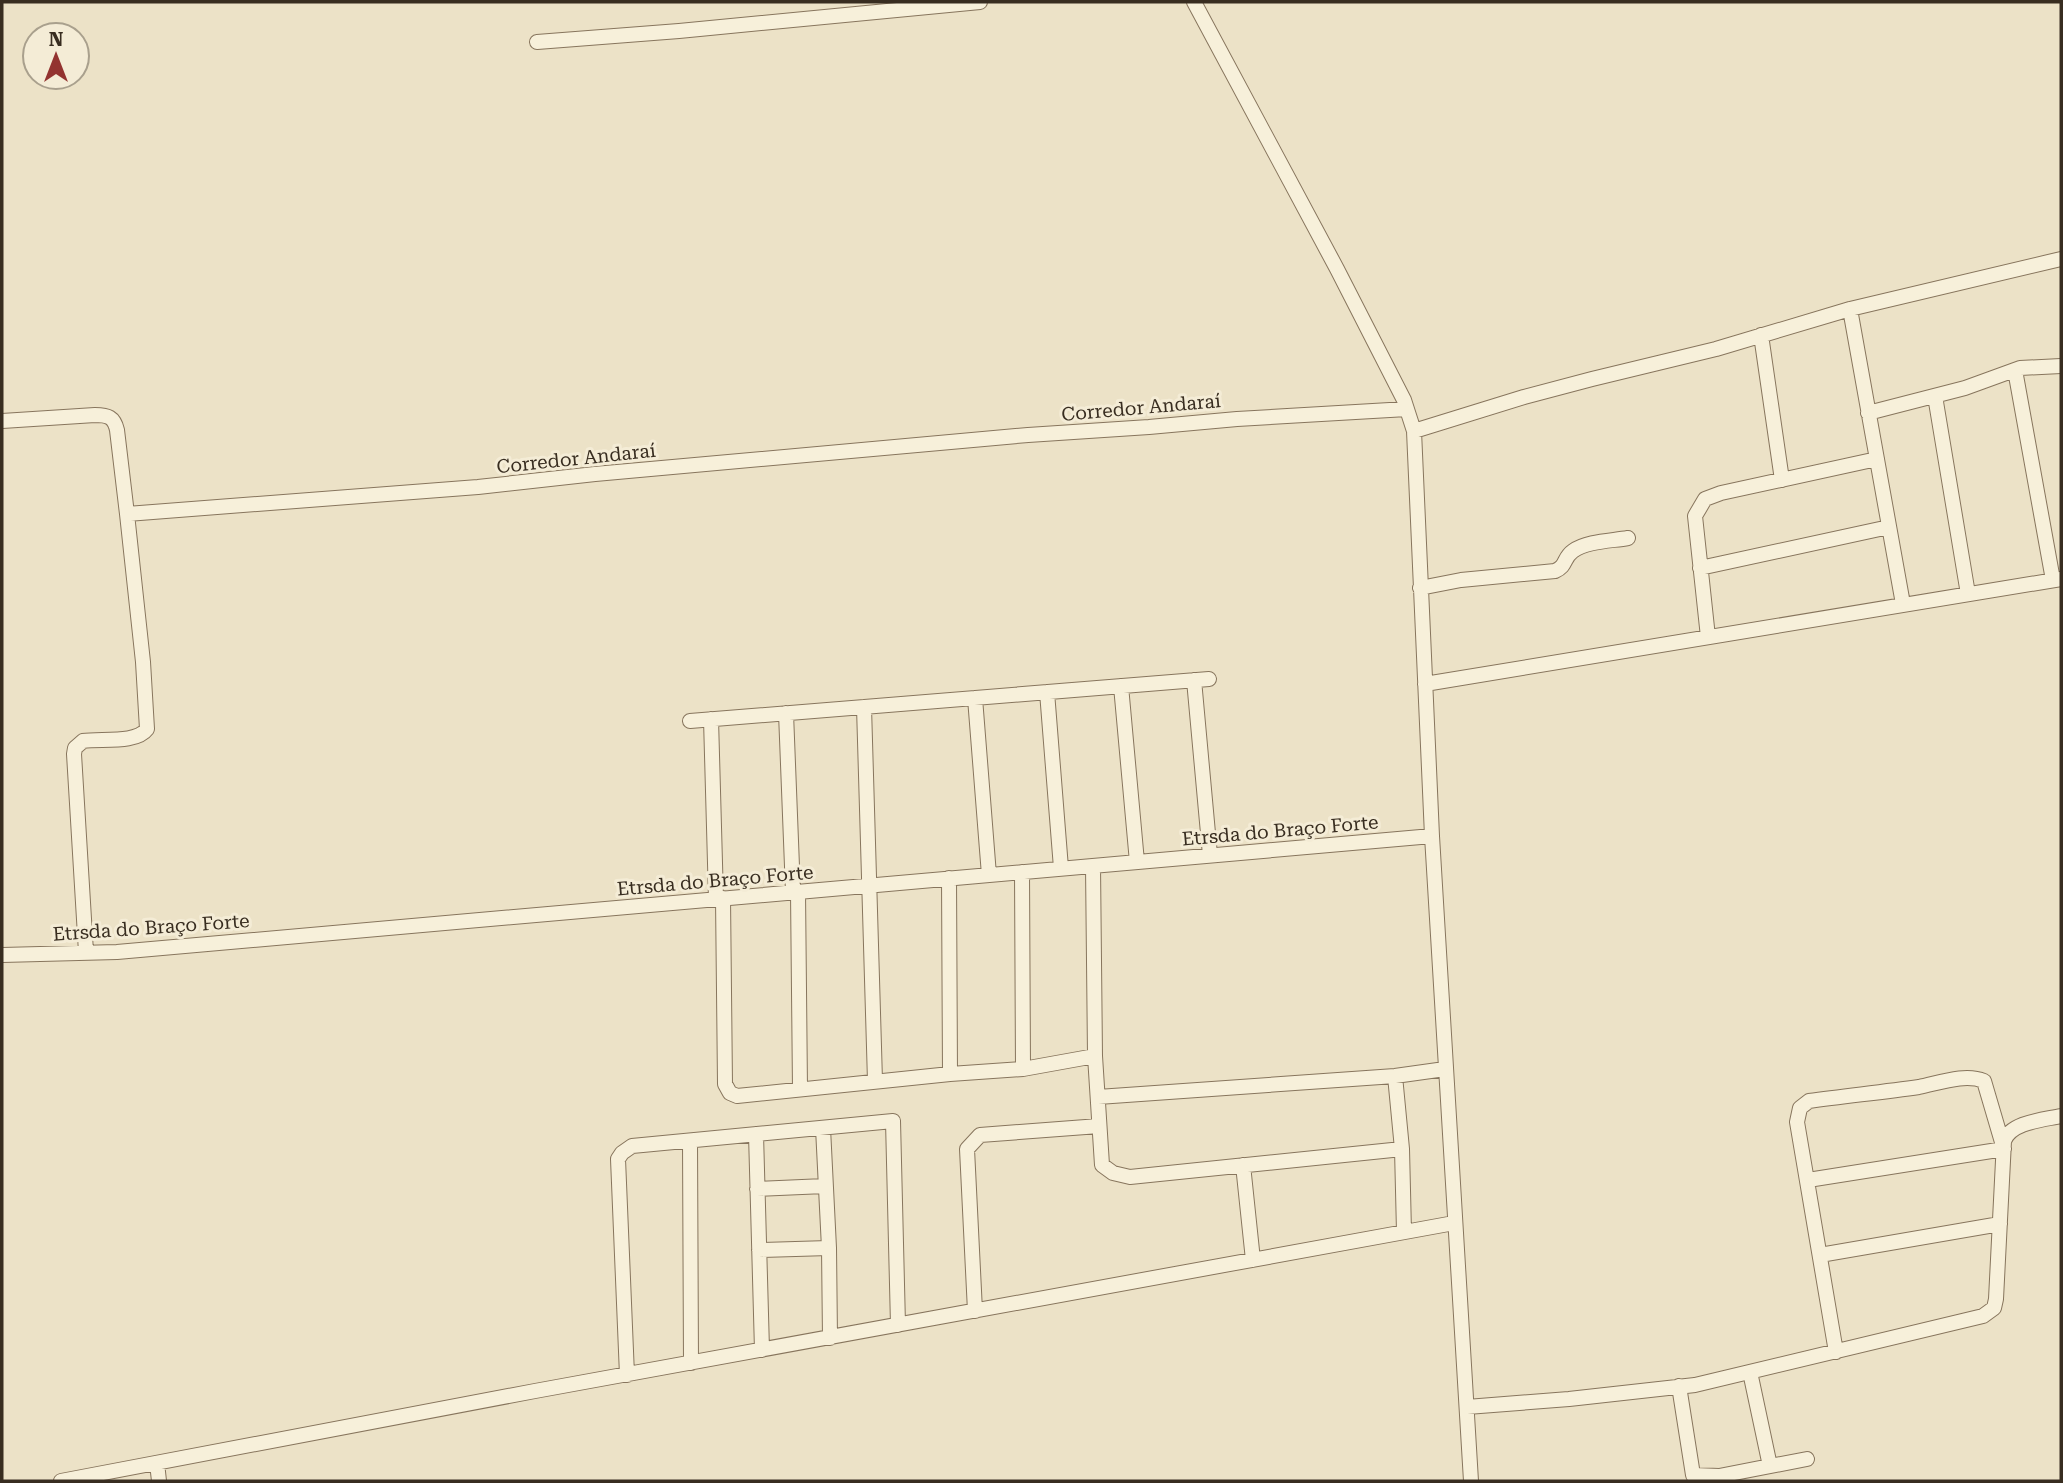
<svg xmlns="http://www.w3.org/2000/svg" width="2063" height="1483" viewBox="0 0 2063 1483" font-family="'Roboto Serif',serif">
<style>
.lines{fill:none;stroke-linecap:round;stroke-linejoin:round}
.minor-casing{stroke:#87755d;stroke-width:16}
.minor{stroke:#f7f0da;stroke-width:14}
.labels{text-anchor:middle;stroke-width:6;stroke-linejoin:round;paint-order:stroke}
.street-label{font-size:19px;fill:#382d20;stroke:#f4ecd6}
</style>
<rect width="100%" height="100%" fill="#ece2c7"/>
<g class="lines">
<g class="minor-casing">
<path id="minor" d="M1194,2L1337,269L1404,400L1414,431L1432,836L1471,1481
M537,42L679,31L980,2
M1850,309L1903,604
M1761,335L1782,480
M2015,370L2053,580
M1935,396L1968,594
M1868,413L1965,388L2020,368L2061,366
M2,421L95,415C108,415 114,417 117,430L127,514L478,487L595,474L1028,435L1149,427L1237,419L1407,409
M1414,431L1524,397L1592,379L1716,349L1850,309L2061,259
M1700,568L1889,527
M1420,588L1461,580L1555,571C1567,566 1563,558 1573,551C1587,541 1611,541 1628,538
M1708,637L1695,516L1705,499L1721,493L1877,459
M1194,680L1210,855
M1425,684L2061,579
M1121,686L1137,862
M1047,692L1061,868
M975,698L989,875
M864,707L875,1081
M786,713L793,892
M711,719L716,899
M690,721L1209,679
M1022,872L1023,1069
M949,878L950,1074
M798,892L800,1089
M723,898L725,1084L730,1093L737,1096L950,1074L1023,1069L1095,1056L1093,866
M86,952L74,754L75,748L83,741C100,738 136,744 147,729L143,662L127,514
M2,955L117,952L1432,836
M1095,1056L1102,1165L1113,1173L1130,1177L1402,1149
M1395,1076L1402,1149L1404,1232
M1098,1097L1395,1076L1445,1069
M823,1128L829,1248L830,1338
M756,1134L762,1350
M690,1141L691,1363
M1243,1165L1253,1260
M1808,1180L2004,1149L1984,1081C1965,1073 1939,1083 1919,1087C1883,1092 1846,1096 1809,1101L1800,1108L1797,1122L1836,1352
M757,1189L825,1186
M759,1250L829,1248
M1820,1255L2000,1224
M975,1311L967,1149L980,1135L1099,1126
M1750,1372L1770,1466
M627,1375L618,1159L622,1153L632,1146L893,1121L898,1325
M1679,1386L1693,1475L1719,1476L1807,1459
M1467,1407L1569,1399L1695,1385L1983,1316L1994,1308L1996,1299L2004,1141C2011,1122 2043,1120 2061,1116
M157,1463L159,1481
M61,1481L535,1391L1454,1223"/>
</g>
<use href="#minor" class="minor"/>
</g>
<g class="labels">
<g class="street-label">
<text transform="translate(1141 407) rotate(-5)" y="7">Corredor Andaraí</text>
<text transform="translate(576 458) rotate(-6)" y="7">Corredor Andaraí</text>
<text transform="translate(1280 830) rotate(-5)" y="7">Etrsda do Braço Forte</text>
<text transform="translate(715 880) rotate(-5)" y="7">Etrsda do Braço Forte</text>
<text transform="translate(151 927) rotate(-4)" y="7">Etrsda do Braço Forte</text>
</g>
</g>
<rect width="2063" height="1483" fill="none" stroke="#382d20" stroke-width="7"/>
<g transform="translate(56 56)"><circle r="33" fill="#f4ecd6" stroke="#a9a08d" stroke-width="2"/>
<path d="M0-5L12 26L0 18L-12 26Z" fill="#933330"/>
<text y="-10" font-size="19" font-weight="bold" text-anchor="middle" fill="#382d20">N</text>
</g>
</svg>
